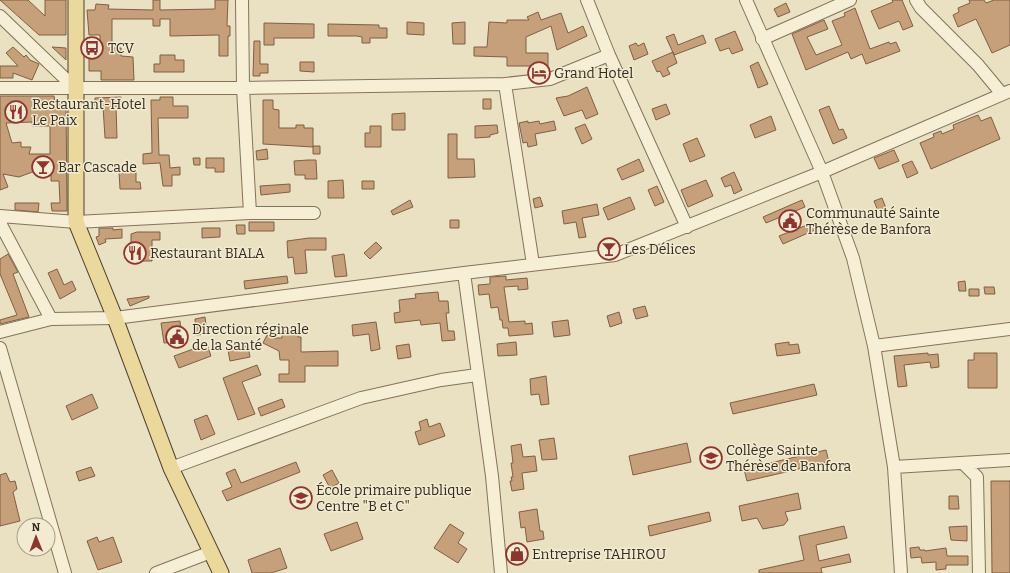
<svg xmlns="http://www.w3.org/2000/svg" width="1010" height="573" viewBox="0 0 1010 573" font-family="Bitter,serif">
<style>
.building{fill:#c69f7b;stroke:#805f42;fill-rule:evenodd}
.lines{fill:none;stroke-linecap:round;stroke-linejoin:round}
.minor-casing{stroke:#83735b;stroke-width:14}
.major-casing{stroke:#51412f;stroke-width:17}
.minor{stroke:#f6eed5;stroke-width:12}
.major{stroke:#ebd89c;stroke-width:15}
.labels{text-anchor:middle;stroke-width:3;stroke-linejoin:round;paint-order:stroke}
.poi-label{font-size:14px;fill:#342a1e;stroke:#f2ebd1;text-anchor:start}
</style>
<rect width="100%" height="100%" fill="#eae1c2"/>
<path class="building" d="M0,0H28L45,16V0H66V35H39Z
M153,0H160V10L215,9V0H228L227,26H230V36H228V56H219V35L170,36V19H160V26H153V19H112V48H121V56L133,57L134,80H101V71H89V48H100V35H89L87,10H95L96,4L109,5L108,9L153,10Z
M892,0H902L913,26L903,30L899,21L879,29L871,11L893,2Z
M969,0H984L986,3L994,0H1010V45L992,53L976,19L958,27L953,15L959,12L958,8L970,3Z
M786,3L790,12L778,17L774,9Z
M855,8L870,49L889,42L890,44L896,42L900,51L866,64L862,54L851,59L848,52L806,70L792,34L824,20L828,29L807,37L816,55L842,45L832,21L845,16L844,13Z
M538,12L541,20L561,13L568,33L583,26L587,36L557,50L551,26L526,37V53H548V66H507V57L474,56V47H487L489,22L507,23V20H529L527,17Z
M407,22L424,23V35L407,34Z
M465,22V44H453L452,23Z
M264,23L314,24V38H274V45H264Z
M328,24L379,25V28H387V38H370V43H362V37L357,36H328Z
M735,31L743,50L732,54L729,48L720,51L715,39Z
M674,34L678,45L703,35L706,43L674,55L666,37Z
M254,41H260V64H268V73H260V76H253Z
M636,43L638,46L644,43L648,54L634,60L629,46Z
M13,47L24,57L26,55L30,60L39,64L32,80L13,73V78H0V66H18L6,53Z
M52,47L66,48V60Z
M673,52L677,63L667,68L670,74L663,77L660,71L657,72L652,61Z
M160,55H175V60H184V72H154V64H160Z
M300,62H314V72L300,71Z
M758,62L768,84L758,88L750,66Z
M587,87L598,114L586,119L582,110L564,116L556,98L568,96Z
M0,96H54L55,101H66L67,211H52L51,203H60L59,181H51V171H35L19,177L3,174L8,187L0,190ZM32,122V126H50V154H29L31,147H21V142L12,143L6,123Z
M121,97V106H116L117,138H105L103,106H95V98Z
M160,97H173V106H188V118H158L159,155H169L170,168L180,167V175H172V186H163L160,163L143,164V154L152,153L151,100H160Z
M483,99H491V109H483Z
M263,100H273V109L279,110V128H296V125H304V128H313V147L263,144Z
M666,104L670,114L656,120L652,109Z
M829,106L839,130L843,129L847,138L833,144L819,110Z
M405,113V130H392V114Z
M978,115L981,121L991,117L1000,139L931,169L920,143L934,137L933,134L941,131L942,134L954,129L953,125Z
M771,116L776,130L755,138L750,125Z
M528,121V123L539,121L540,124L554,121L556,130L535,134L537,145L528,147L527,142L523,143L519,123Z
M585,124L592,139L582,144L575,128Z
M497,125L498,133L490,135V137L475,138V126Z
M370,126H381V147H365V133H370Z
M448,134H457V159H474L475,177L448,178Z
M697,138L705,156L690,162L683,144Z
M313,146H320V154H313Z
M267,149L268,159L257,160L256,151Z
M894,150L899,161L879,169L874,158Z
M193,158H200V165H194Z
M206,158H224V172H215V168H206Z
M639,159L644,171L622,180L617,169Z
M308,160H316L317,179H305V175H295L294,161Z
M912,161L918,173L907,178L902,165Z
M119,171H136V182H140L141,189H120Z
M734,172L742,190L734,194L731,185L725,187L721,178Z
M343,180L344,198H328V181Z
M706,180L713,196L688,207L681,190Z
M362,181H374V189H362Z
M290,184V192L261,195L260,186Z
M657,186L664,202L655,206L648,190Z
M540,197L543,206L535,208L533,199Z
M630,197L635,209L608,220L603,208Z
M882,198L886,208L878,211L874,201Z
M410,200L413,207L393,215L391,211Z
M802,200L805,207L766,223L763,217Z
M15,203H39L38,212L15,210Z
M597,204L599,215L582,218L586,237L579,238L576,222L564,224L562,211Z
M450,220H459V228H450Z
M249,222H274V231H249Z
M812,223L815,230L783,244L779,236Z
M236,225H245V234H237Z
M99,228H113V230L122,229V238L105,239L106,242L99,245L96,237L99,236Z
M202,228H220V237L202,238Z
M137,232H160V240H152V261H131V234Z
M309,238H326V250H305L307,273L295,274L293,257L288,258L287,241Z
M376,242L382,248L370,259L364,253Z
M8,254L18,272L13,274L29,317L0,324V320L17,315L0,274V259Z
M344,254L347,276L335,277L332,256Z
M57,269L64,285L72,281L76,290L60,299L48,273Z
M287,276L288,283L245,289L244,281Z
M506,276V280L527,278L528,289L518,290V286L504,287L509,322L525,321V324L532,323L533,334L509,336L508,328H503L502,320H500L498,307L491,308L489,294L479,295L478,285L490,284V277Z
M965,281L966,291H959L958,282Z
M984,287H994L995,294H985Z
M969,289H979V296H969Z
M438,292L439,301H448L449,313H446L448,331H454L455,340L442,341L440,323L421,325L420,320L395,323L394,313L400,312L399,300L416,298L415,294Z
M149,296V298L130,306L127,299Z
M645,306L648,316L636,319L633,309Z
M619,312L622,323L610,327L607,316Z
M205,317L207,334L196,335L195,319Z
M568,320L570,335L554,337L552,322Z
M180,321L182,341L164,343L161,323Z
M376,322L380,349L371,351L369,334L353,336L352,325Z
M282,331H298V337H301V352L338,351V366H305V382H279V374H289V360H280L279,351L263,343L267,335L274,338H282Z
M516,342L517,355L498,356L497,344Z
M789,342V345L798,344L800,353L777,356L775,344Z
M207,344L211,356L179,368L174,356Z
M409,344L411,357L398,359L396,346Z
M248,346L250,357L230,361L228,350Z
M928,353V355L938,354L939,367L931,368L930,362L904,365L907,386L898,387L894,356Z
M974,353H997V388H968V360H974Z
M257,365L261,375L242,382L255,414L238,420L223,378Z
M546,376L549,404L541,405L539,394L531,395L530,379Z
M814,384L817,395L733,414L730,403Z
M92,394L98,408L72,420L66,406Z
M282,399L285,407L261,416L258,408Z
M207,415L215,434L201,440L194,420Z
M427,419L429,427L440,423L445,436L419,445L415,432L421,430L419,422Z
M554,438L557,459L542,460L539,440Z
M687,443L691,462L633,475L629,456Z
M521,444L523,457L535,456L537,471L522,473L524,489L512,491L510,481H512L511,477H513L511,463H513L511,446Z
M826,450L829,462L747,481L744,469Z
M296,462L300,472L227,501L222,491L232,487L226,473L235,469L241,483Z
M91,467L95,476L79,481L76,472Z
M332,470L339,483L330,488L323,475Z
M6,473L10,482L15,481L17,489L13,492L20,521L0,526V475Z
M991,481H1010V573H992Z
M798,493L801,509L785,512L788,520L784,525L763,529L757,518L742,521L739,506Z
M949,496H958L959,509H949Z
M537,509L540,531H543L544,539L527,542L525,527L521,528L519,512Z
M709,512L711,521L650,536L648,526Z
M357,522L363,539L331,551L324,534Z
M450,524L464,533L458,543L467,549L458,563L434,548Z
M844,526L847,538L816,545L819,561L849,554L851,562L821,568L822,573H759V570L804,560L799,536Z
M967,526V541L951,540L949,527Z
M97,537L99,542L113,537L122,562L98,570L87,541Z
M919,547L920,550H925V551L946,548L947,556H968V565H946V569L936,570V562L922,563L921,557L911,558L910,548Z
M280,548L287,568L271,573H252L248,560Z"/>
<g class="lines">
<g class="minor-casing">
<path id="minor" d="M242,0L243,88L250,213
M587,0L609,55L687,227
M746,0L822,172L853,258L874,346L894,467L901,573
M916,0L921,8L978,65L1002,94
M0,16L76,89
M762,39L850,0
M505,84L533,264
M0,88H243L505,84L550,79L609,55
M0,216L76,222L250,213H314
M0,223L51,319
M464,273L492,476L501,573
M0,332L51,319L115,318L464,273L615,255L822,172L1010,91
M874,346L1010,329
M0,348L65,573
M963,463L977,477L979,573
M894,467L1010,460
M171,468L361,398L441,380L477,375
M156,573L211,552"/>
</g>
<g class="major-casing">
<path id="major" d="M76,0V222L115,318L171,468L221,573"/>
</g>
<use href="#minor" class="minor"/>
<use href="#major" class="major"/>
</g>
<defs>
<g id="bus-ring" transform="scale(1.15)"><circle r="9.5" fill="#f2ebd1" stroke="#8d352f" stroke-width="1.5"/><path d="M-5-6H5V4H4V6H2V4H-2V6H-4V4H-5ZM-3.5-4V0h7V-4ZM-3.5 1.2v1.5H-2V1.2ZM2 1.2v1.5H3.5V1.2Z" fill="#8d352f"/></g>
<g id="hotel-ring" transform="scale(1.15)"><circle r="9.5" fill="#f2ebd1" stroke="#8d352f" stroke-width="1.5"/><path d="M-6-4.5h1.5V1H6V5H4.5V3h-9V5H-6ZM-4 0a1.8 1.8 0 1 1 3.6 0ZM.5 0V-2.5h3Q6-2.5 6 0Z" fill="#8d352f"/></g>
<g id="restaurant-ring" transform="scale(1.15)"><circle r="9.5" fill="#f2ebd1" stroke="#8d352f" stroke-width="1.5"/><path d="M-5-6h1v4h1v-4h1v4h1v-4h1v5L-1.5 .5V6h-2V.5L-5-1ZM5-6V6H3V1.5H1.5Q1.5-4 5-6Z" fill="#8d352f"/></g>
<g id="bar-ring" transform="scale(1.15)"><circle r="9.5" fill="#f2ebd1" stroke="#8d352f" stroke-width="1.5"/><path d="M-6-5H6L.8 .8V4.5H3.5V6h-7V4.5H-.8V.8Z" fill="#8d352f"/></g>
<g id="civic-ring" transform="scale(1.15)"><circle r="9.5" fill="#f2ebd1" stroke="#8d352f" stroke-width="1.5"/><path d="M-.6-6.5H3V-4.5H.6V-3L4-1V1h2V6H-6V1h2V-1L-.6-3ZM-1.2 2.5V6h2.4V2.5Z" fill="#8d352f"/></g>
<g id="school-ring" transform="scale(1.15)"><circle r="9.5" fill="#f2ebd1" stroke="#8d352f" stroke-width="1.5"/><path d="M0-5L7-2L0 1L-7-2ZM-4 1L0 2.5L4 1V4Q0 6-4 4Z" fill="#8d352f"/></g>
<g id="shop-ring" transform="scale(1.15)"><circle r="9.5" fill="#f2ebd1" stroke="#8d352f" stroke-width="1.5"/><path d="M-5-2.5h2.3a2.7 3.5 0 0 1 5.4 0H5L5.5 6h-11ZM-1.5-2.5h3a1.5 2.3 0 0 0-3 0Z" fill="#8d352f"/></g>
</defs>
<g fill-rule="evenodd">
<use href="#bus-ring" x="92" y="48"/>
<use href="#hotel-ring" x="539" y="73"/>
<use href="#restaurant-ring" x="16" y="112"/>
<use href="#bar-ring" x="43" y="167"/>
<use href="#civic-ring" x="790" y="221"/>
<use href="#bar-ring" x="609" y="249"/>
<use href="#restaurant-ring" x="135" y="253"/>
<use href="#civic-ring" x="177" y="337"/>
<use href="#school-ring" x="711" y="458"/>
<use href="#school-ring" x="301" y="498"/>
<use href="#shop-ring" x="517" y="554"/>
</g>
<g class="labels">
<g class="poi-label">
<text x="108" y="53">TCV</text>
<text x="554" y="78">Grand Hotel</text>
<text x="32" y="109">Restaurant-Hotel<tspan x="32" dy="16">Le Paix</tspan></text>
<text x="58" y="172">Bar Cascade</text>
<text x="806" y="218">Communauté Sainte<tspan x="806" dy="16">Thérèse de Banfora</tspan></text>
<text x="624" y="254">Les Délices</text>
<text x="150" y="258">Restaurant BIALA</text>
<text x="192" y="334">Direction réginale<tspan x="192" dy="16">de la Santé</tspan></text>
<text x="726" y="455">Collège Sainte<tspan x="726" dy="16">Thérèse de Banfora</tspan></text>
<text x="316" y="495">École primaire publique<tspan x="316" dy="16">Centre "B et C"</tspan></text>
<text x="532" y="559">Entreprise TAHIROU</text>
</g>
</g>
<g transform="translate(36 537) rotate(359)"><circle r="19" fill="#f2ebd1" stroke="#a69e89"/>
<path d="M0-3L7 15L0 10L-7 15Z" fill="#8d352f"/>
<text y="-6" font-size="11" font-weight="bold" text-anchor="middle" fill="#342a1e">N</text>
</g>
</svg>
